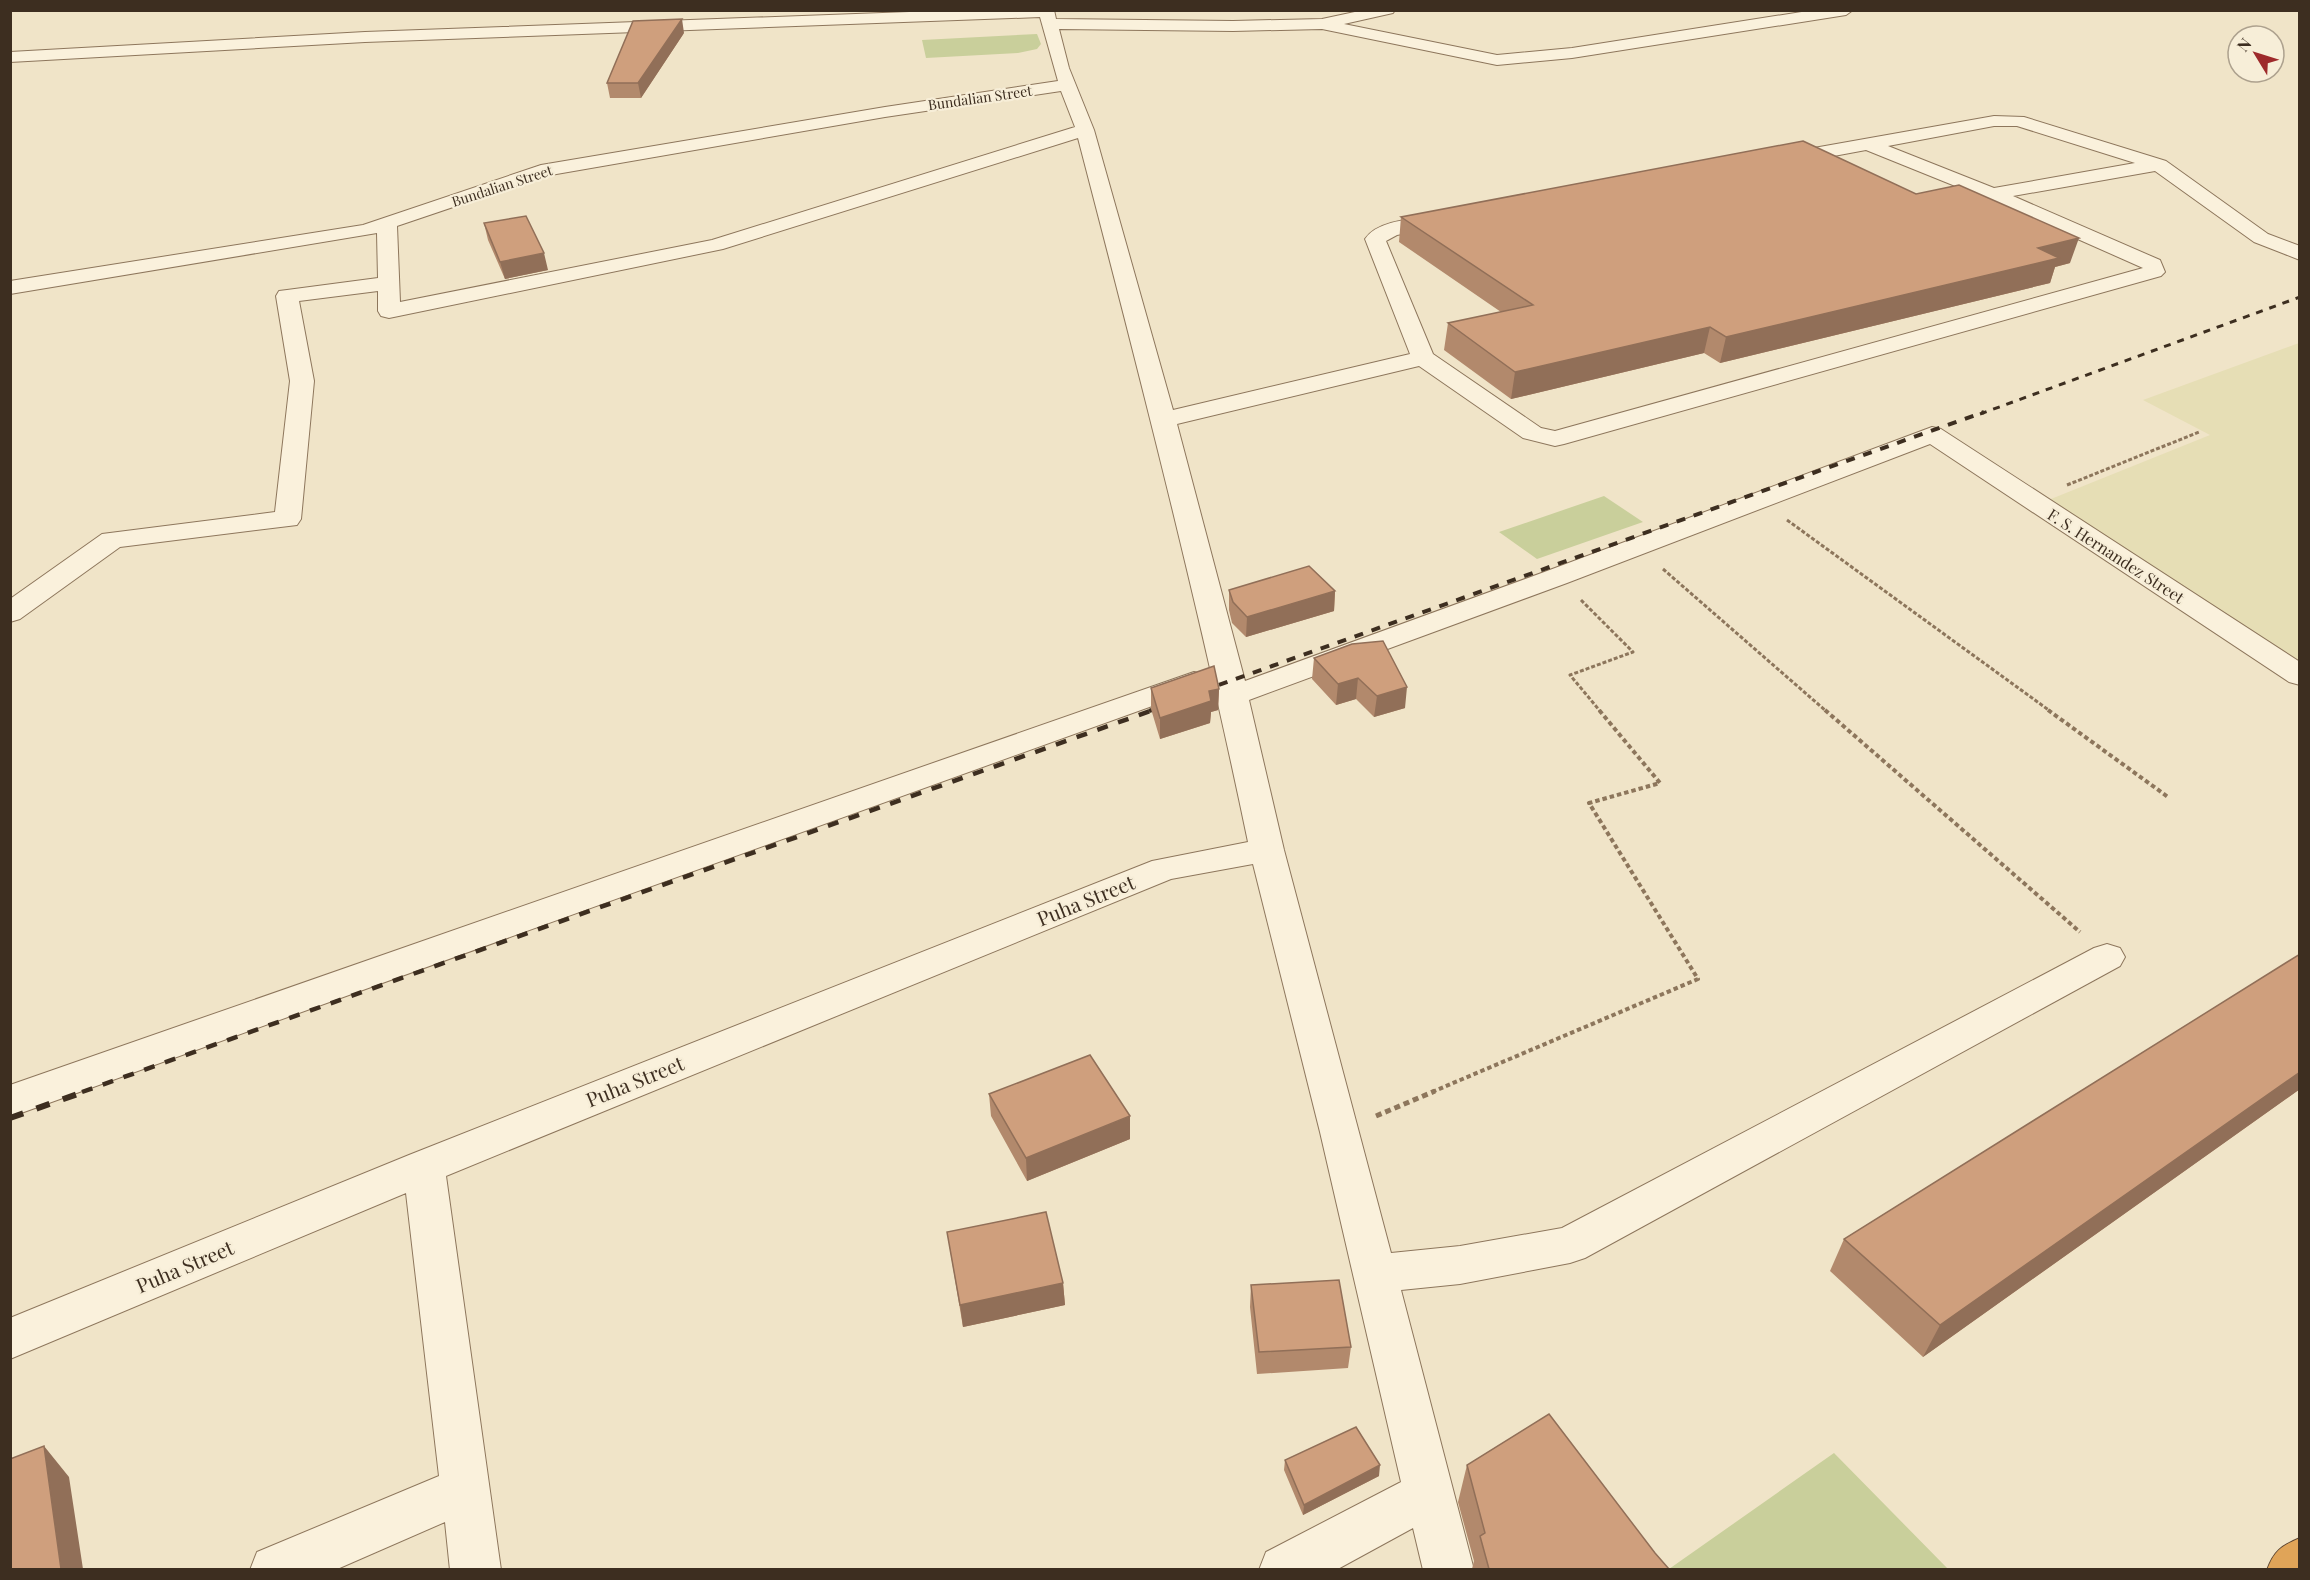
<svg xmlns="http://www.w3.org/2000/svg" width="2310" height="1580" viewBox="0 0 2310 1580" font-family="'Playfair Display',serif">
<style>
.farmland{fill:#e6deb5}
.green{fill:#c9cf9b}
.lines{fill:none;stroke-linecap:round;stroke-linejoin:round}
.minor-casing{stroke:#8d765c;stroke-width:2}
.highway-casing{stroke:#5b4430;stroke-width:2}
.path-far2{stroke:#8d765c;stroke-width:3;stroke-dasharray:4 2;stroke-linecap:butt}
.path-far1{stroke:#8d765c;stroke-width:4;stroke-dasharray:4.5 3;stroke-linecap:butt}
.path{stroke:#8d765c;stroke-width:5;stroke-dasharray:6 4;stroke-linecap:butt}
.minor{fill:#faf1dc;fill-rule:evenodd}
.highway{fill:#e0a458;fill-rule:evenodd}
.rail-far3{stroke:#3d2e20;stroke-width:3;stroke-dasharray:7 7;stroke-linecap:butt}
.rail-far2{stroke:#3d2e20;stroke-width:4;stroke-dasharray:9 9;stroke-linecap:butt}
.rail-far1{stroke:#3d2e20;stroke-width:4.5;stroke-dasharray:11 11;stroke-linecap:butt}
.rail{stroke:#3d2e20;stroke-width:6;stroke-dasharray:14 14;stroke-linecap:butt}
.wall{fill:#b2896c}
.shaded-wall{fill:#916f58}
.building{fill:#cf9f7d;stroke:#916f58;stroke-width:1.5}
.labels{text-anchor:middle;stroke-width:4.5;stroke-linejoin:round;paint-order:stroke}
.far-street-label{font-size:14px;fill:#3d2e20;stroke:#f7eed8}
.street-label{font-size:16px;fill:#3d2e20;stroke:#f7eed8}
.near-street-label{font-size:20px;fill:#3d2e20;stroke:#f7eed8}
</style>
<rect width="100%" height="100%" fill="#f0e4c8"/>
<path class="farmland" d="M2299,343V663L2046,501L2210,435L2143,400Z"/>
<path class="green" d="M1037,34L1041,44L1037,49L1018,53L926,58L922,40Z
M1604,496L1643,522L1537,559L1499,532Z
M1834,1453L1948,1569H1669Z"/>
<g class="lines">
<g class="minor-casing">
<path id="minor" d="M963,10H1054L1056,19L1233,21L1322,19L1364,10H1395L1393,13L1344,24L1497,55L1572,48L1814,10H1853L1846,15L1572,58L1497,65L1322,29L1233,31L1059,29L1069,68L1094,130L1173,410L1410,354L1365,239C1379,218 1420,219 1443,215L1450,217L1453,221L1450,225L1397,235L1386,241L1433,354L1541,428L1555,431L2143,268L1985,198L1866,150L1780,166L1773,164L1771,160L1773,156L1780,154L1994,116L2024,117L2166,161L2268,234L2300,246V260L2254,242L2155,171L2013,196L2160,260L2165,272L2161,276L1564,444L1555,446L1523,438L1419,366L1177,424L1245,681L1547,571L1932,427L1941,429L2300,662V685L2289,682L1930,444L1567,583L1249,700L1284,850L1391,1253L1460,1246L1562,1228L2094,948L2107,944L2120,948L2125,957L2120,966L1585,1258L1570,1263L1460,1284L1401,1290L1474,1570H1423L1413,1528L1336,1570H1259L1266,1552L1401,1482L1320,1132L1253,864L1171,879L446,1176L501,1570H450L445,1522L335,1570H250L257,1552L439,1476L406,1193L10,1359V1318L409,1155L1152,861L1248,842C1199,606 1139,372 1078,138L723,249L389,318L381,316L378,311V291L299,301L314,381L301,519L297,525L120,547L20,619L10,622V599L102,534L275,512L290,381L276,296L279,291L287,290L378,278L377,233L10,294V281L363,225L541,165L885,107L1058,81L1040,17L365,42L10,62V52L365,32ZM1061,91L1075,127L712,240L400,302L397,226L545,176L885,117ZM1994,126H2017L2135,163L1994,188L1888,146Z
M1194,672L1205,675L1209,681L1205,687L10,1117V1085Z"/>
</g>
<g class="highway-casing">
<path id="highway" d="M2300,1538V1570H2267C2274,1551 2281,1546 2300,1538Z"/>
</g>
<path class="path-far2" d="M2067,485L2199,432
M1787,520L2050,711
M1663,569L1826,711
M1581,600L1633,652L1570,675L1600,711"/>
<path class="path-far1" d="M1825,710L2080,932
M2048,710L2168,797
M1432,1092L1698,979L1589,803L1660,783L1599,710"/>
<path class="path" d="M1376,1116L1435,1091"/>
<use href="#minor" class="minor"/>
<use href="#highway" class="highway"/>
<path class="rail-far3" d="M1980,414L2300,297"/>
<path class="rail-far2" d="M1202,691L1984,412
M1149,711L1166,705"/>
<path class="rail-far1" d="M82,1092L1153,710"/>
<path class="rail" d="M10,1118L86,1091"/>
</g>
<path class="wall" d="M684,33L641,98H610L607,83Z
M1916,194L2070,263L2055,267L2050,283L1720,363L1704,353L1511,399L1444,350L1448,323L1501,312L1399,242L1401,217Z
M484,223L548,270L505,279L488,240Z
M1229,590L1335,591L1334,611L1246,637L1232,623L1229,610Z
M1352,644L1405,708L1374,717L1356,699L1336,705L1312,679L1314,658Z
M1151,688L1219,689L1218,710L1211,712L1210,723L1160,739L1151,709Z
M2300,954V1089L1923,1357L1830,1271L1844,1239Z
M989,1094L1130,1139L1027,1181L991,1116Z
M947,1232L1063,1283L1065,1305L963,1327Z
M1251,1285L1351,1347L1348,1368L1257,1374L1250,1307Z
M1285,1460L1379,1476L1303,1515L1284,1470Z
M1467,1465L1655,1553L1669,1569H1472L1474,1561L1458,1502Z"/>
<path class="shaded-wall" d="M682,19L684,33L641,98L638,83Z
M2079,238L2070,263L2055,267L2050,283L1720,363L1726,337L2038,248Z
M544,253L548,270L505,279L500,262Z
M1710,327L1704,353L1511,399L1515,372Z
M1335,591L1334,611L1246,637L1247,617Z
M1358,678L1356,699L1336,705L1338,684Z
M1407,687L1405,708L1374,717L1377,696Z
M1219,689L1218,710L1211,712L1210,723L1160,739V718L1209,691Z
M2300,1072V1089L1923,1357L1940,1325Z
M1130,1116V1139L1027,1181L1026,1158Z
M1063,1283L1065,1305L963,1327L960,1305Z
M44,1446L69,1477L83,1569H61Z
M1380,1465L1379,1476L1303,1515L1304,1505Z"/>
<path class="building" d="M682,19L638,83H607L633,21Z
M1803,141L1916,194L1959,185L2079,238L2038,248L2059,258L1726,337L1710,327L1515,372L1448,323L1533,305L1401,217Z
M526,216L544,253L500,262L484,223Z
M1309,566L1335,591L1247,617L1233,602L1229,590Z
M1383,641L1407,687L1377,696L1358,678L1338,684L1314,658L1352,644Z
M1214,666L1219,689L1209,691L1211,701L1160,718L1151,688Z
M2300,954V1072L1940,1325L1844,1239Z
M1090,1055L1130,1116L1026,1158L989,1094Z
M1046,1212L1063,1283L960,1305L947,1232Z
M1339,1280L1351,1347L1259,1352L1251,1285Z
M1549,1414L1655,1553L1669,1569H1489L1480,1536L1485,1533L1467,1465Z
M1356,1427L1380,1465L1304,1505L1285,1460Z
M44,1446L61,1569H10V1459Z"/>
<g class="labels">
<g class="far-street-label">
<text transform="translate(980 98) rotate(-8)" y="5">Bundalian Street</text>
<text transform="translate(502 186) rotate(-18)" y="5">Bundalian Street</text>
</g>
<g class="street-label">
<text transform="translate(2116 556) rotate(33)" y="6">F. S. Hernandez Street</text>
</g>
<g class="near-street-label">
<text transform="translate(1086 901) rotate(-22)" y="7">Puha Street</text>
<text transform="translate(635 1082) rotate(-22)" y="7">Puha Street</text>
<text transform="translate(185 1267) rotate(-23)" y="7">Puha Street</text>
</g>
</g>
<rect width="2310" height="1580" fill="none" stroke="#3d2e20" stroke-width="24"/>
<g transform="translate(2256 54) rotate(308)"><circle r="28" fill="#f7eed8" stroke="#ada18e" stroke-width="1.5"/>
<path d="M0-4.5L10 22L0 15L-10 22Z" fill="#9e2a2b"/>
<text y="-9" font-size="16" font-weight="bold" text-anchor="middle" fill="#3d2e20">N</text>
</g>
</svg>
